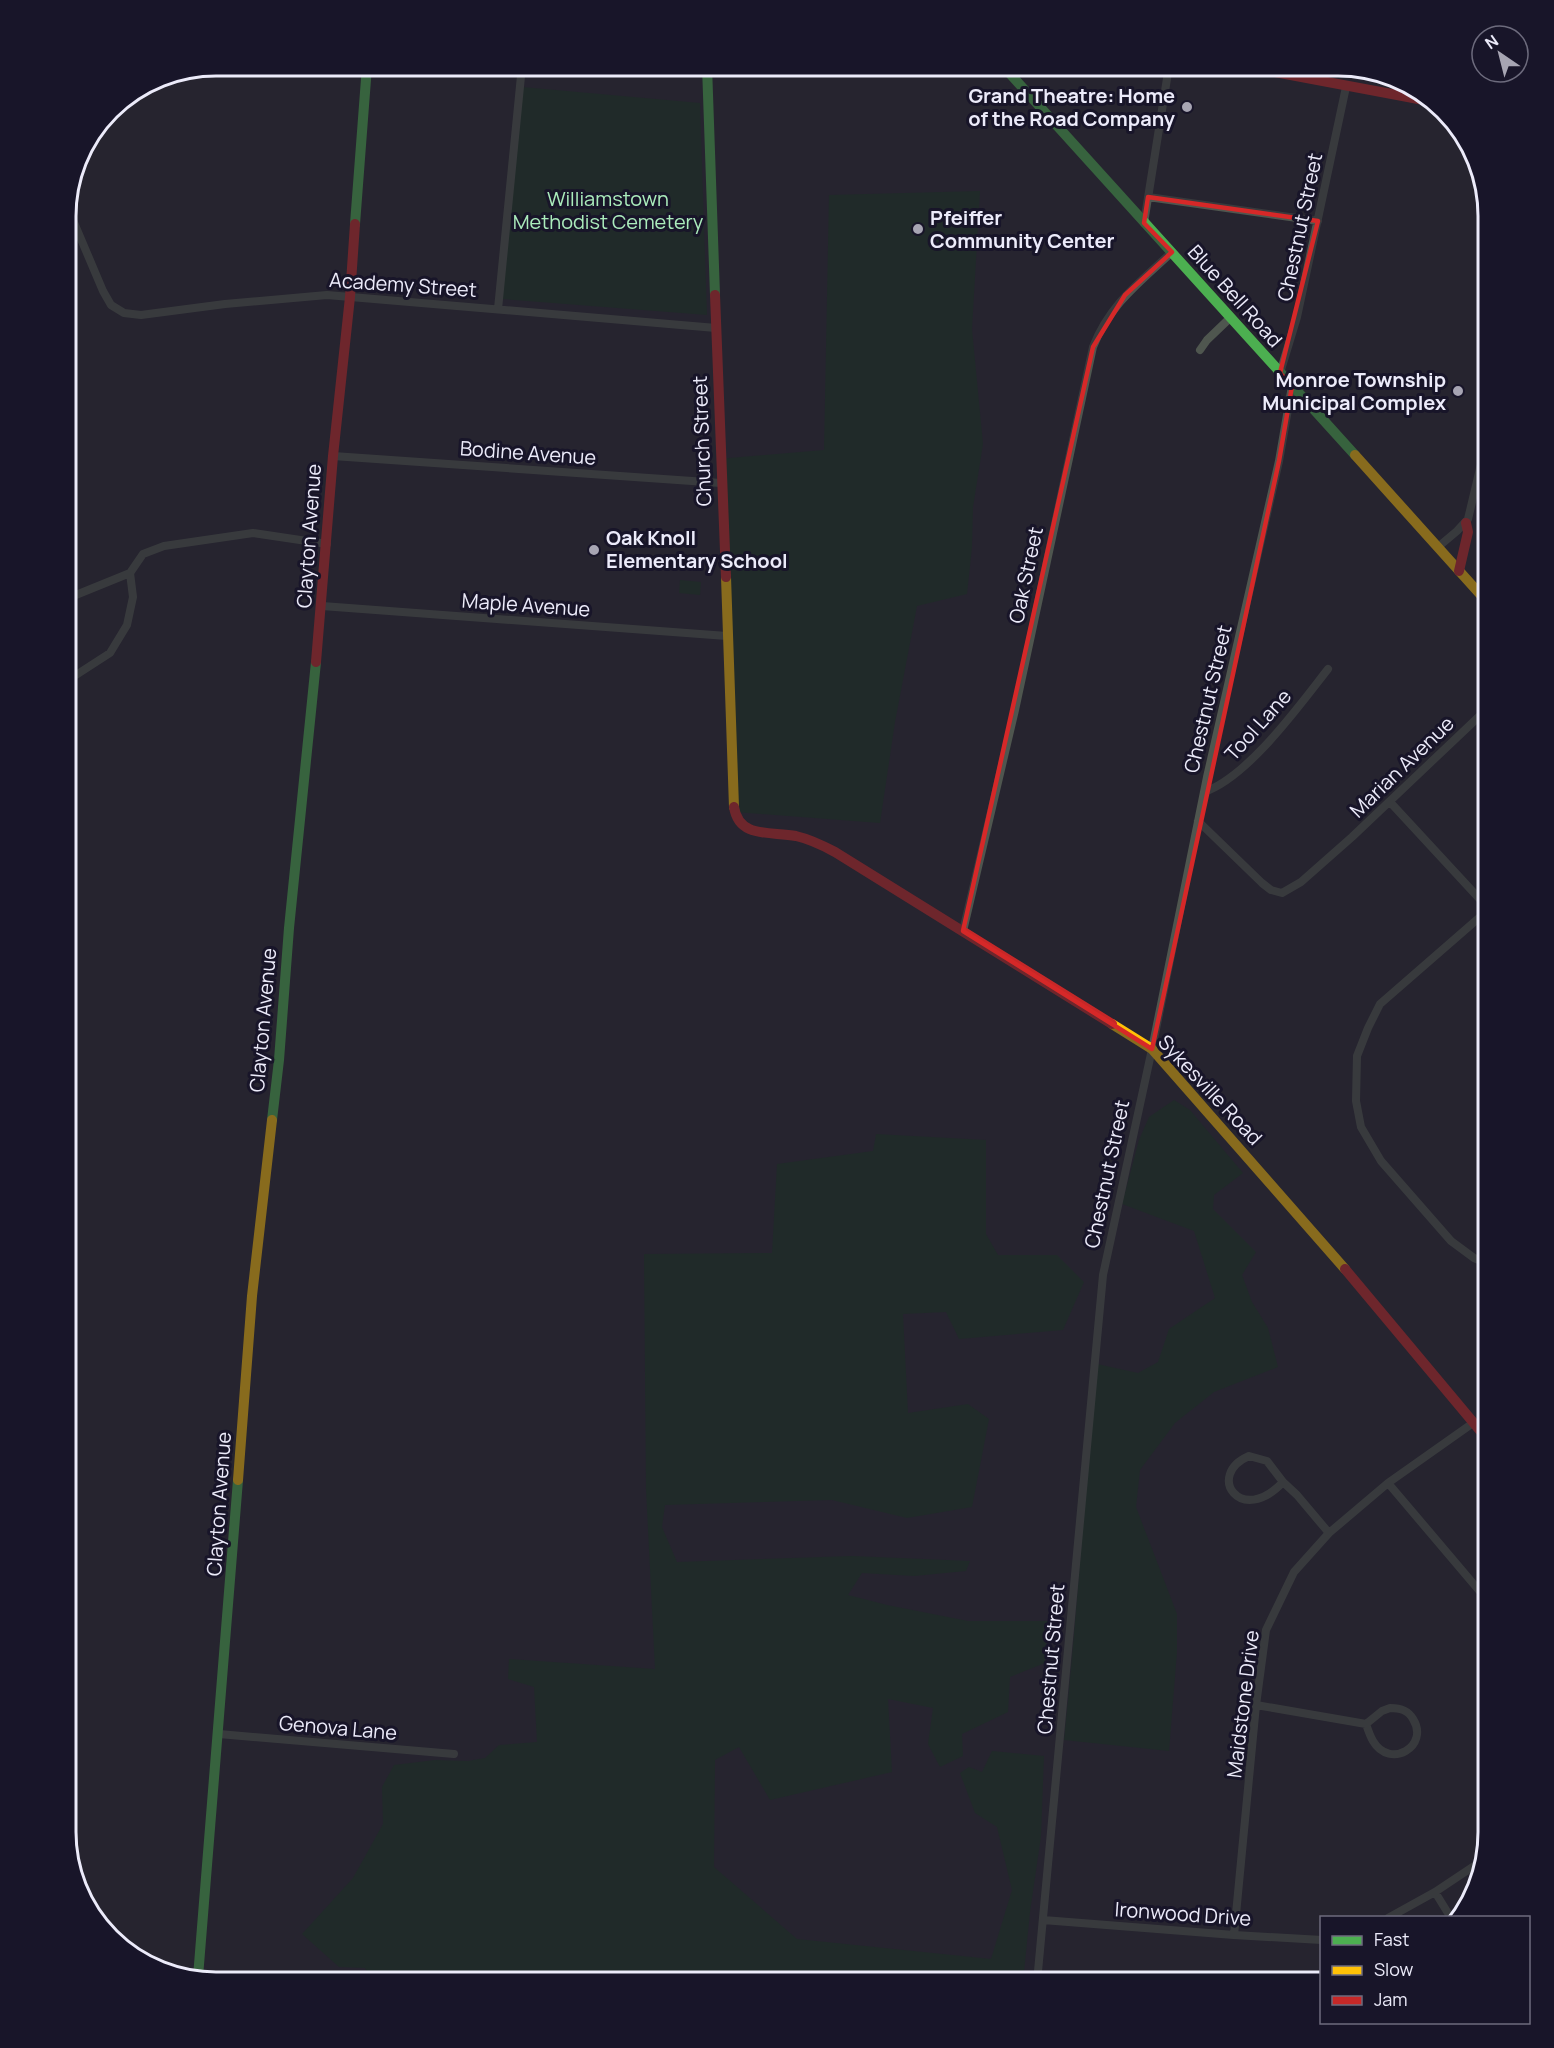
<svg xmlns="http://www.w3.org/2000/svg" width="1554" height="2048" viewBox="0 0 1554 2048" font-family="Manrope,sans-serif">
<style>
.green{fill:#193222}
.lines{fill:none;stroke-linecap:round;stroke-linejoin:round}
.street{stroke:#4f564f;stroke-width:8}
.fast{stroke:#4caf50;stroke-width:10}
.slow{stroke:#ffc107;stroke-width:10}
.jam{stroke:#c62828;stroke-width:10}
.marked{fill:none;stroke:#d62828;stroke-width:4.5;stroke-linejoin:round}
.poi-dot{fill:#a7a5b3;stroke:#181529;stroke-width:2}
.labels{text-anchor:middle;stroke-width:6;stroke-linejoin:round;paint-order:stroke}
.poi-label{font-size:20px;font-weight:bold;fill:#ecebfa;stroke:#181529;text-anchor:end}
.park-label{font-size:20px;fill:#abecbc;stroke:#181529}
.street-label{font-size:20px;fill:#ecebfa;stroke:#181529}
.rim{fill:none;stroke:#ecebfa;stroke-width:3}
</style>
<rect width="100%" height="100%" fill="#26242f"/>
<path class="green" d="M522,87L700,103L707,315L502,299Z
M980,191L972,329L983,444L973,507L972,547L967,594L917,606L895,722L880,823L735,812L718,459L824,450L829,195Z
M680,580L701,582L700,595L679,593Z
M1174,1100L1190,1110L1243,1173L1214,1195L1213,1209L1256,1252L1242,1275L1252,1302L1268,1328L1278,1367L1214,1392L1175,1423L1140,1470L1136,1507L1177,1614V1652L1169,1751L1064,1740C1077,1615 1085,1489 1097,1364L1138,1373L1158,1362L1169,1329L1215,1298L1194,1231L1122,1204L1139,1140L1149,1117Z
M876,1134L986,1140V1234L998,1255H1057L1084,1282L1063,1330L959,1339L946,1312L903,1314L908,1413L968,1404L989,1419L972,1507L907,1518L832,1500L665,1505L662,1527L677,1562L852,1556L970,1561L966,1571L914,1576L862,1573L848,1595L887,1605L968,1621H1048L1045,1663L1010,1677L1008,1712L962,1734L963,1756L940,1767L928,1744L933,1708L888,1699L892,1772L770,1800L739,1747L715,1760L714,1867L797,1939L991,1959L1012,1890L997,1827L975,1813L960,1773L969,1767L982,1772L992,1751L1044,1756L1041,1836L1030,1912L1023,1982H373L365,1968L339,1967L302,1934L353,1878L383,1824L382,1787L394,1765L435,1760L468,1761L485,1758L499,1745L537,1742L534,1687L508,1679L509,1659L655,1669L646,1489L644,1254L772,1253L777,1164L873,1151Z"/>
<g class="lines">
<path class="street" d="M1148,197L1318,221
M67,206L103,291L111,305L124,313L141,315L225,304L327,295L716,328
M1144,223L1169,66
M498,309L522,66
M1200,350L1207,340L1230,318
M1280,373L1297,317L1346,87
M333,456L721,483
M1438,547L1457,531L1468,519L1488,435
M66,599L130,573L143,554L164,546L253,533L327,544
M322,606L727,636
M66,675H76L110,653L127,625L133,597L130,573
M1204,792C1248,777 1299,706 1328,669
M1390,802L1488,908
M1198,821L1262,883L1271,890L1282,893L1301,882L1352,837L1488,708
M963,931L1015,710L1093,347C1110,304 1139,283 1172,252
M1488,1264L1474,1258L1451,1241L1381,1161L1361,1127L1356,1101L1357,1056L1368,1028L1380,1004L1488,910
M1283,1482C1241,1527 1205,1475 1249,1456L1267,1461L1283,1482L1297,1495L1329,1533
M1388,1483L1488,1601
M1256,1705L1366,1724
M1390,1708C1400,1708 1408,1710 1413,1719C1430,1746 1390,1770 1373,1741C1370,1736 1368,1730 1366,1724L1382,1711Z
M219,1734L454,1754
M1435,1892L1451,1918
M1388,1918L1435,1892L1480,1862
M1043,1920L1234,1935L1322,1940
M1234,1935L1256,1705L1266,1630L1294,1572L1329,1533L1388,1483L1473,1423
M1037,1982L1103,1275L1152,1049L1207,777L1279,461L1292,386"/>
<path class="fast" d="M707,66L715,295
M1003,66L1355,455
M355,224L367,66
M272,1120L279,1060L289,928L316,662
M198,1977L238,1480"/>
<path class="slow" d="M1355,455L1488,603
M726,577L734,807
M1112,1024L1152,1049L1345,1269
M238,1480L252,1296L272,1120"/>
<path class="jam" d="M1242,66L1429,101
M715,295L726,577
M1459,571L1468,532L1466,523
M316,662L333,456L350,297L355,224
M734,807C739,839 771,831 796,836C809,839 822,845 835,852L1112,1024
M1345,1269L1488,1440"/>
</g>
<path d="M0 0H1554V2048H0ZM1148,197L1318,221L1280,373L1292,386L1279,461L1152,1049L963,931L1093,347L1125,295L1172,252L1144,223Z" fill="#26242f" fill-opacity=".55" fill-rule="evenodd"/>
<path class="marked" d="M1148,197L1318,221L1280,373L1292,386L1279,461L1152,1049L963,931L1093,347L1125,295L1172,252L1144,223Z"/>
<g class="poi-dot">
<circle cx="1187" cy="107" r="6"/>
<circle cx="918" cy="229" r="6"/>
<circle cx="1458" cy="391" r="6"/>
<circle cx="594" cy="550" r="6"/>
</g>
<g class="labels">
<g class="poi-label">
<text x="1175" y="103">Grand Theatre: Home<tspan x="1175" dy="23">of the Road Company</tspan></text>
<text x="930" y="225" text-anchor="start">Pfeiffer<tspan x="930" dy="23">Community Center</tspan></text>
<text x="1446" y="387">Monroe Township<tspan x="1446" dy="23">Municipal Complex</tspan></text>
<text x="606" y="545" text-anchor="start">Oak Knoll<tspan x="606" dy="23">Elementary School</tspan></text>
</g>
<g class="park-label">
<text x="608" y="206">Williamstown<tspan x="608" dy="23">Methodist Cemetery</tspan></text>
</g>
<g class="street-label">
<text transform="translate(1300 227) rotate(-78)" y="7">Chestnut Street</text>
<text transform="translate(403 285) rotate(4)" y="7">Academy Street</text>
<text transform="translate(1235 296) rotate(48)" y="7">Blue Bell Road</text>
<text transform="translate(702 441) rotate(-92)" y="7">Church Street</text>
<text transform="translate(528 453) rotate(4)" y="7">Bodine Avenue</text>
<text transform="translate(309 536) rotate(-86)" y="7">Clayton Avenue</text>
<text transform="translate(1026 575) rotate(-78)" y="7">Oak Street</text>
<text transform="translate(526 605) rotate(4)" y="7">Maple Avenue</text>
<text transform="translate(1208 699) rotate(-77)" y="7">Chestnut Street</text>
<text transform="translate(1258 725) rotate(-48)" y="7">Tool Lane</text>
<text transform="translate(1402 767) rotate(-44)" y="7">Marian Avenue</text>
<text transform="translate(263 1020) rotate(-85)" y="7">Clayton Avenue</text>
<text transform="translate(1210 1090) rotate(47)" y="7">Sykesville Road</text>
<text transform="translate(1107 1174) rotate(-78)" y="7">Chestnut Street</text>
<text transform="translate(219 1504) rotate(-86)" y="7">Clayton Avenue</text>
<text transform="translate(1051 1659) rotate(-85)" y="7">Chestnut Street</text>
<text transform="translate(1243 1704) rotate(-83)" y="7">Maidstone Drive</text>
<text transform="translate(338 1728) rotate(5)" y="7">Genova Lane</text>
<text transform="translate(1183 1914) rotate(4)" y="7">Ironwood Drive</text>
</g>
</g>
<path d="M0 0H1554V2048H0ZM216 76H1338A140 140 0 0 1 1478 216V1832A140 140 0 0 1 1338 1972H216A140 140 0 0 1 76 1832V216A140 140 0 0 1 216 76Z" fill="#181529" fill-rule="evenodd"/>
<path class="rim" d="M216 76H1338A140 140 0 0 1 1478 216V1832A140 140 0 0 1 1338 1972H216A140 140 0 0 1 76 1832V216A140 140 0 0 1 216 76Z"/>
<rect x="1320" y="1916" width="210" height="108" fill="#181529" stroke="#6d6b7d" stroke-width="1.5"/>
<rect x="1332" y="1936" width="30" height="9" fill="#4caf50" stroke="#6d6b7d" stroke-width="1.5"/>
<text x="1374" y="1946" font-size="18" fill="#ecebfa">Fast</text>
<rect x="1332" y="1966" width="30" height="9" fill="#ffc107" stroke="#6d6b7d" stroke-width="1.5"/>
<text x="1374" y="1976" font-size="18" fill="#ecebfa">Slow</text>
<rect x="1332" y="1996" width="30" height="9" fill="#c62828" stroke="#6d6b7d" stroke-width="1.5"/>
<text x="1374" y="2006" font-size="18" fill="#ecebfa">Jam</text>
<g transform="translate(1500 54) rotate(325)"><circle r="28" fill="#181529" stroke="#6d6b7d" stroke-width="1.5"/>
<path d="M0-4.5L10 22L0 15L-10 22Z" fill="#a7a5b3"/>
<text y="-9" font-size="16" font-weight="bold" text-anchor="middle" fill="#ecebfa">N</text>
</g>
</svg>
